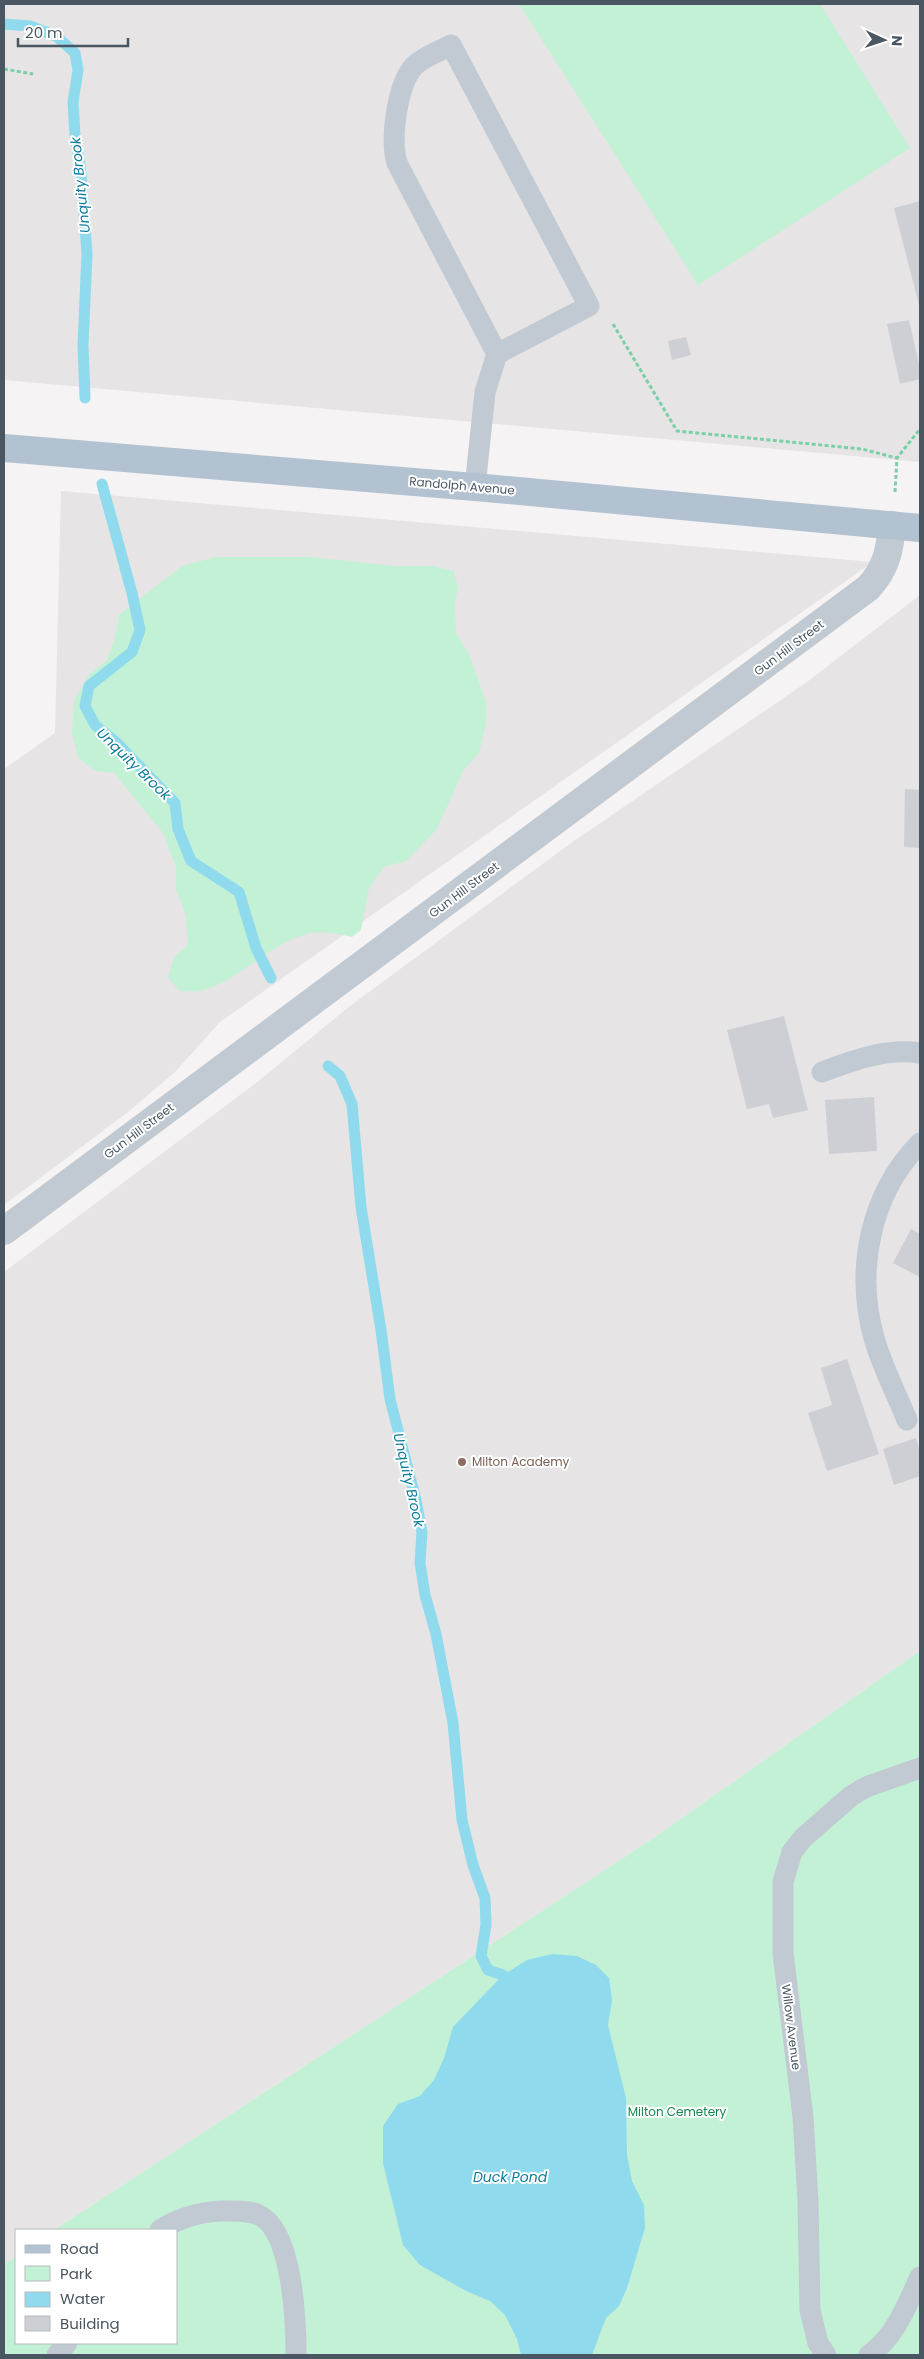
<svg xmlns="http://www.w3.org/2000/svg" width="924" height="2359" viewBox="0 0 924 2359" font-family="Poppins,sans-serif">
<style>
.education{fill:#e6e4e5}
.green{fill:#c3f1d5}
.water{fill:#90daee}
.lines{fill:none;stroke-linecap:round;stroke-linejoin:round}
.stream{stroke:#90daee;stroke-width:11}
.building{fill:#cdcfd5}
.path{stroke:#7ad0a6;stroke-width:3;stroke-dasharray:4 2.5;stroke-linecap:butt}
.service{stroke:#c1cad2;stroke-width:21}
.minor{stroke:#c1cad2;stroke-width:28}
.primary{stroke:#b3c2d1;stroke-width:28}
.education-dot{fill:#8d6e63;stroke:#fff;stroke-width:2}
.labels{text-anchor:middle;stroke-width:4;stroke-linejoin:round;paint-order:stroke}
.street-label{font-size:12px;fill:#4a5661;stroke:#fff}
.education-label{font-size:12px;fill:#785e54;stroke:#fff;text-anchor:start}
.park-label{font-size:12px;fill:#17864f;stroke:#fff}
.water-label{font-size:14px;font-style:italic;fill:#0c7c9b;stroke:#fff}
</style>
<rect width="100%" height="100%" fill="#f5f3f3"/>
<path class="education" d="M4,4H920V462L4,380Z
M61,491L873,562L220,1022L175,1072L128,1112L4,1205V769L55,733Z
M920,595V1651L649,1841L54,2230H16V2256L4,2265V1272L256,1083L350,1006L571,843L807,682Z"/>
<path class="green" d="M519,4H820L910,148L698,285Z
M216,557H309L395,566H433L454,571L458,588L455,604L456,633L470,656L486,702V723L479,753L463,771L437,829L406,861L384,867L369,888L361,930L352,937C339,934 324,931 311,933C268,942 236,985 199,991C193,992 186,991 180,991L168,978L174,957L188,945L186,916L176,889V867L163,833L114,773L95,771L78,758L72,732L74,700L89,675L107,660L115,638L119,615L182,566Z
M920,1651V2355H4V2265L16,2256V2343H176V2230H54L649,1841Z"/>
<path class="water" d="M552,1954L577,1956L596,1965L609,1978L612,2000L608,2025L626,2098L627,2155L632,2181L644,2205L645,2228L627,2288L619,2306L606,2318L592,2355H521L517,2339L505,2315L490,2301L466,2291L420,2265L403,2245L383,2163V2126L398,2104L420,2096L434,2080L444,2058L453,2027L503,1975L527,1960Z"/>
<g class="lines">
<path class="stream" d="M4,24L30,26L56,36L75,53L78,70L73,102L75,135L81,173L87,254L83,345L85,398
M102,484L132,593L140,630L132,652L89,686L85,706L95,725L116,742L175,803L178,829L191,861L239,892L256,948L271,978
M328,1066L340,1076L352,1104L361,1207L381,1330L390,1399L416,1500L422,1532L420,1563L425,1595L436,1634L453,1723L462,1820L473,1865L485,1898L486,1925L481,1956L488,1970L503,1975"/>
</g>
<path class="building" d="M920,201V309L894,208Z
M909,320L920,369V379L900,384L887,324Z
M686,337L691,355L672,360L668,341Z
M905,789L920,790V848L904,847Z
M784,1016L808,1110L773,1118L769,1104L747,1109L727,1030Z
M874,1097L877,1151L829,1154L825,1100Z
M911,1229L920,1234V1277L893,1263Z
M847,1359L879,1454L827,1471L808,1413L832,1405L821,1368Z
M916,1438L920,1452V1476L894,1485L883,1449Z"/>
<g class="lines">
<path class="path" d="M4,69L33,74
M613,324L677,431L862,449L897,458
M895,492L897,458L920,429"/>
<path class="service" d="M475,487L485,392L497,354L397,163C390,139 397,85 414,66C423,57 440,51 451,45L589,306L497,354
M822,1072C854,1060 886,1048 920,1053
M907,1420C896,1393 882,1366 874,1338C855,1270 870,1194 920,1143
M160,2230C179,2218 199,2212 221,2211C234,2211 248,2210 259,2215C293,2231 296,2323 296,2355
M57,2355L67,2343
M826,2355L818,2343L810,2310L808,2201L803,2117L783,1953V1882L792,1852L803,1838L851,1796L866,1787L920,1768
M869,2355C895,2338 907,2304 920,2277"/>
<path class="minor" d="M4,1231L868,588C886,569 890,550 892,525"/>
<path class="primary" d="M4,448L475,487L920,528"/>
</g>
<circle class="education-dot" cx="462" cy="1462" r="5"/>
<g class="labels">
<g class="street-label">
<text transform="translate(462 486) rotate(5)" y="4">Randolph Avenue</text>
<text transform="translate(789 648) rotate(-37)" y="4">Gun Hill Street</text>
<text transform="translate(464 890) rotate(-37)" y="4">Gun Hill Street</text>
<text transform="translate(139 1131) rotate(-37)" y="4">Gun Hill Street</text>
<text transform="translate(791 2027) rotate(83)" y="4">Willow Avenue</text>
</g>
<g class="education-label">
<text x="472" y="1466">Milton Academy</text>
</g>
<g class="park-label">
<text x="677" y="2116">Milton Cemetery</text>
</g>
<g class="water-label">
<text transform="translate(80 185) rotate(-96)" y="5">Unquity Brook</text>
<text transform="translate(134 764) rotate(44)" y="5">Unquity Brook</text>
<text transform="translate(409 1480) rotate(77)" y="5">Unquity Brook</text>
<text x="510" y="2182">Duck Pond</text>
</g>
</g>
<rect width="924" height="2359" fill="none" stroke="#4a5661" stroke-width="10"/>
<rect x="15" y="2229" width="162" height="115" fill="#ffffff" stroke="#b7bbc0"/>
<rect x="25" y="2245" width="25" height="8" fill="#b3c2d1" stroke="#b7bbc0"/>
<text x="60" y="2254" font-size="15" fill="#4a5661">Road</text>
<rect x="25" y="2266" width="25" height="15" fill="#c3f1d5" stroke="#b7bbc0"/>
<text x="60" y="2279" font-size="15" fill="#4a5661">Park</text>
<rect x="25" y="2292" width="25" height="15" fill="#90daee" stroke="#b7bbc0"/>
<text x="60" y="2304" font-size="15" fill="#4a5661">Water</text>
<rect x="25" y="2316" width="25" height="15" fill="#cdcfd5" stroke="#b7bbc0"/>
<text x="60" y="2329" font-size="15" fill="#4a5661">Building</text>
<g transform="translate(884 40) rotate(93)" stroke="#ffffff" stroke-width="4" paint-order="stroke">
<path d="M0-4L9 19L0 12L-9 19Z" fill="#4a5661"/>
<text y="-8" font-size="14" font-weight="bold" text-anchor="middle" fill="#4a5661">N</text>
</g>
<path d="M18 38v8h110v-8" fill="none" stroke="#4a5661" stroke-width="2.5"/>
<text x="25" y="38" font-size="15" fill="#4a5661" stroke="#ffffff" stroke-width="4" paint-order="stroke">20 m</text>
</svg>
